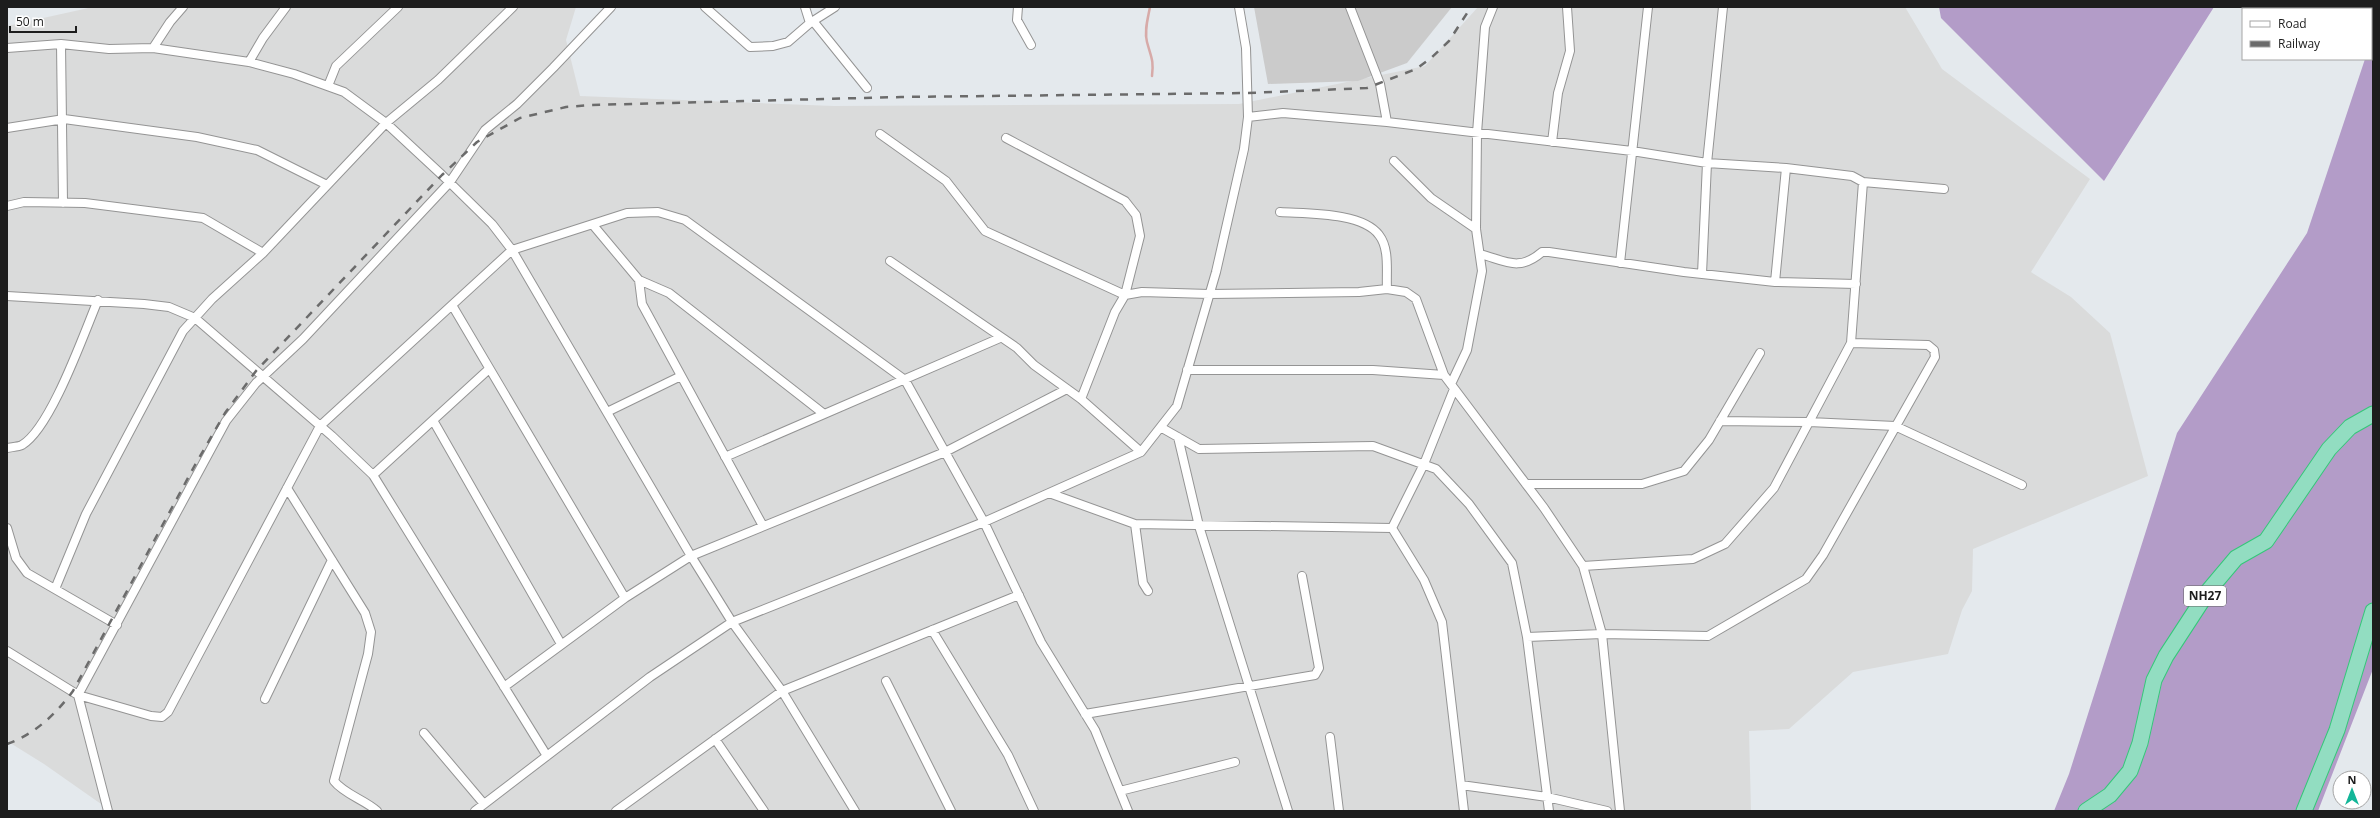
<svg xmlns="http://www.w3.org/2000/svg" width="2380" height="818" viewBox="0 0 2380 818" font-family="'Open Sans',sans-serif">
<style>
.residential{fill:#dadbdb}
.religious{fill:#cbcbcb}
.forest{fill:#b39cc8}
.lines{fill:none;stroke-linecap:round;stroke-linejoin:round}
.stream{stroke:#d7aaa8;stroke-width:2.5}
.street-casing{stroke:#949494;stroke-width:10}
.highway-casing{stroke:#35c779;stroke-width:17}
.street{stroke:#fff;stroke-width:8}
.highway{stroke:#92ddc1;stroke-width:15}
.rail{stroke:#6b6b6b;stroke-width:2.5;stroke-dasharray:8 8;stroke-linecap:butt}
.labels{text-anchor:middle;stroke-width:3;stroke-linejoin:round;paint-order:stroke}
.shield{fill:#fff;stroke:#616161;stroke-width:1}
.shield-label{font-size:12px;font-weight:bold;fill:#1d1d1d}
</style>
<rect width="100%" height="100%" fill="#e4e9ed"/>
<path class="residential" d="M93,7H576L566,40L580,96L834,106L1239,104L1425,66L1478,7H1905L1942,69L2090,179L2031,272L2071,297L2110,333L2148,476L1973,549L1972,591L1962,610L1948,654L1853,672L1789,729L1749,731L1751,811H111L44,764L7,741V26Z"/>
<path class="religious" d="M1254,7H1452L1407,63L1358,81L1268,84Z"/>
<path class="forest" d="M1939,7H2214L2104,181L1941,18Z
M2373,36V669L2318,811H2054L2069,774L2177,433L2307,233L2365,59H2371Z"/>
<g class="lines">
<path class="stream" d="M1150,7C1148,18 1144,31 1147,42C1151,57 1154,60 1152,76"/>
<g class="street-casing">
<path id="street" d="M611,7L553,68L517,104L485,130L450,182L303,339L256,383L226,421L78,695L151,716L162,717L168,712L320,426L512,250L627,213L658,212L685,220L905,380L984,522L1041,642L1095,730L1128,811
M705,7L750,47L773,46L788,42L810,23L835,7
M805,7L810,23
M1018,7L1017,20L1031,45
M1239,7L1246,48L1248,117
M813,21L867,88
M61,44L63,203
M7,48L61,44L109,49L153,48L249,62L294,74L344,92L386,123L442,175L492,224L512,250L691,556L732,622L782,691L855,811
M153,48L170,22L183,7
M249,62L263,38L286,7
M328,86L336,66L398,7
M1387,122L1632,151L1707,163L1786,168L1852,176L1863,182L1944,189
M7,128L64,119L197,137L257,150L327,185
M880,134L946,181L985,231L1125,295L1140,236L1136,215L1125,201L1006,138
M1552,142L1558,93L1570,51L1567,7
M1394,161L1431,198L1476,229
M7,206L24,202L85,203L203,218L263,253
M1280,212C1307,214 1362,212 1379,235C1390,249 1386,272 1387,289
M593,225L639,280L669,293L824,414
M1480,254C1506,261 1519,272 1542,252H1549L1684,272L1775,282L1856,284
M890,261L1017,348L1034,365L1081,399L1141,452
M1620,263L1648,7
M1702,274L1707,163L1723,7
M639,280L642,304L763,526
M1775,282L1786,168
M7,296L144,304L169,307L195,318L332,436L373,475L547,756
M452,305L625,598
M1187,370H1373L1444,375
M1451,384L1467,350L1482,271L1476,229L1477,133L1485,27L1493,7
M1081,399L1115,312L1125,295L1142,292L1209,294L1359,292L1387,289L1406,292L1416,299L1444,375L1544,508L1583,566L1602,634L1620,811
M607,412L681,376
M1720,421L1809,422L1895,426L2022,485
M434,422L561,644
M1162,428L1199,449L1373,446L1436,469L1469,504L1512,563L1527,637L1549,811
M1178,437L1199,526L1288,811
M7,448C11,447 18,447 22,445C51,428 84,333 98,300
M725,457L1000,338
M373,475L489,369
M1526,484H1642L1684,471L1709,440L1760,353
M287,488L365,613L371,632L368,654L334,781C344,794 365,800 377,811
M1049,493L1135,524L1392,528L1424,580L1442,622L1464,811
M1135,524L1143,583L1148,591
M7,528L16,558L27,573L117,625
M1392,528L1424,464L1454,389
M1583,566L1693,559L1725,544L1774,488L1851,343L1863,182
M55,589L86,514L183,331L212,299L263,253L386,123L438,80L513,7
M932,630L1008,755L1034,811
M1527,637L1602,634L1708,636L1806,579L1823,555L1935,357L1934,350L1928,345L1851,343
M7,651L78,695L108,811
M886,681L951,811
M504,687L625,598L691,556L945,452L1067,389
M265,699L332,560
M1085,714L1315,675L1319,668L1302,576
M424,733L484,804
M1330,737L1339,811
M715,739L764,811
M1461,785L1547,797L1607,811
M1120,791L1235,762
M475,811L650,677L732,622L984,522L1141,452L1177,406L1216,272L1244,149L1248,117L1283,113L1387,122L1380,84L1350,7
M616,811L782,691L1019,595"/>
</g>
<g class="highway-casing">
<path id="highway" d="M2086,811L2110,795L2130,771L2140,743L2154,680L2166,656L2209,590L2236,558L2266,541L2329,449L2350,427L2373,414
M2304,811L2337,730L2373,611"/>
</g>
<use href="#street" class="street"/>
<use href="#highway" class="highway"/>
<path class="rail" d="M7,744C35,734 56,714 73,691L195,465L225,413L256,371L442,175L477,142L520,118L566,107L591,105L901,97L1248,93L1367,88L1416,69L1431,58L1449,41L1471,7"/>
</g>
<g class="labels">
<rect class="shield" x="2184" y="586" width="42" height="20" rx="3"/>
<g class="shield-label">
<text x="2205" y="600">NH27</text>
</g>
</g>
<rect width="2380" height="818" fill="none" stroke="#1d1d1d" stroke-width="16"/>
<rect x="2242" y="8" width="130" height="52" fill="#ffffff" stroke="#a5a5a5"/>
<rect x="2250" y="21" width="20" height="6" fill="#ffffff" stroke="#a5a5a5"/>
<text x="2278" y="28" font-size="12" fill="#1d1d1d">Road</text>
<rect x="2250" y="41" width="20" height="6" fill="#6b6b6b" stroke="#a5a5a5"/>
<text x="2278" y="48" font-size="12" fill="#1d1d1d">Railway</text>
<g transform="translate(2352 790)"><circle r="19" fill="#ffffff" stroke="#a5a5a5"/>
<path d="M0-3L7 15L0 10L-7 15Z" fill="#13b698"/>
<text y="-6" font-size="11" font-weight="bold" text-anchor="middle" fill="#1d1d1d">N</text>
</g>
<path d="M10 26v6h66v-6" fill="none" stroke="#1d1d1d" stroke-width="2"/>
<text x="16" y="26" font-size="12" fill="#1d1d1d" stroke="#ffffff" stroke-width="3" paint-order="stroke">50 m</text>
</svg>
